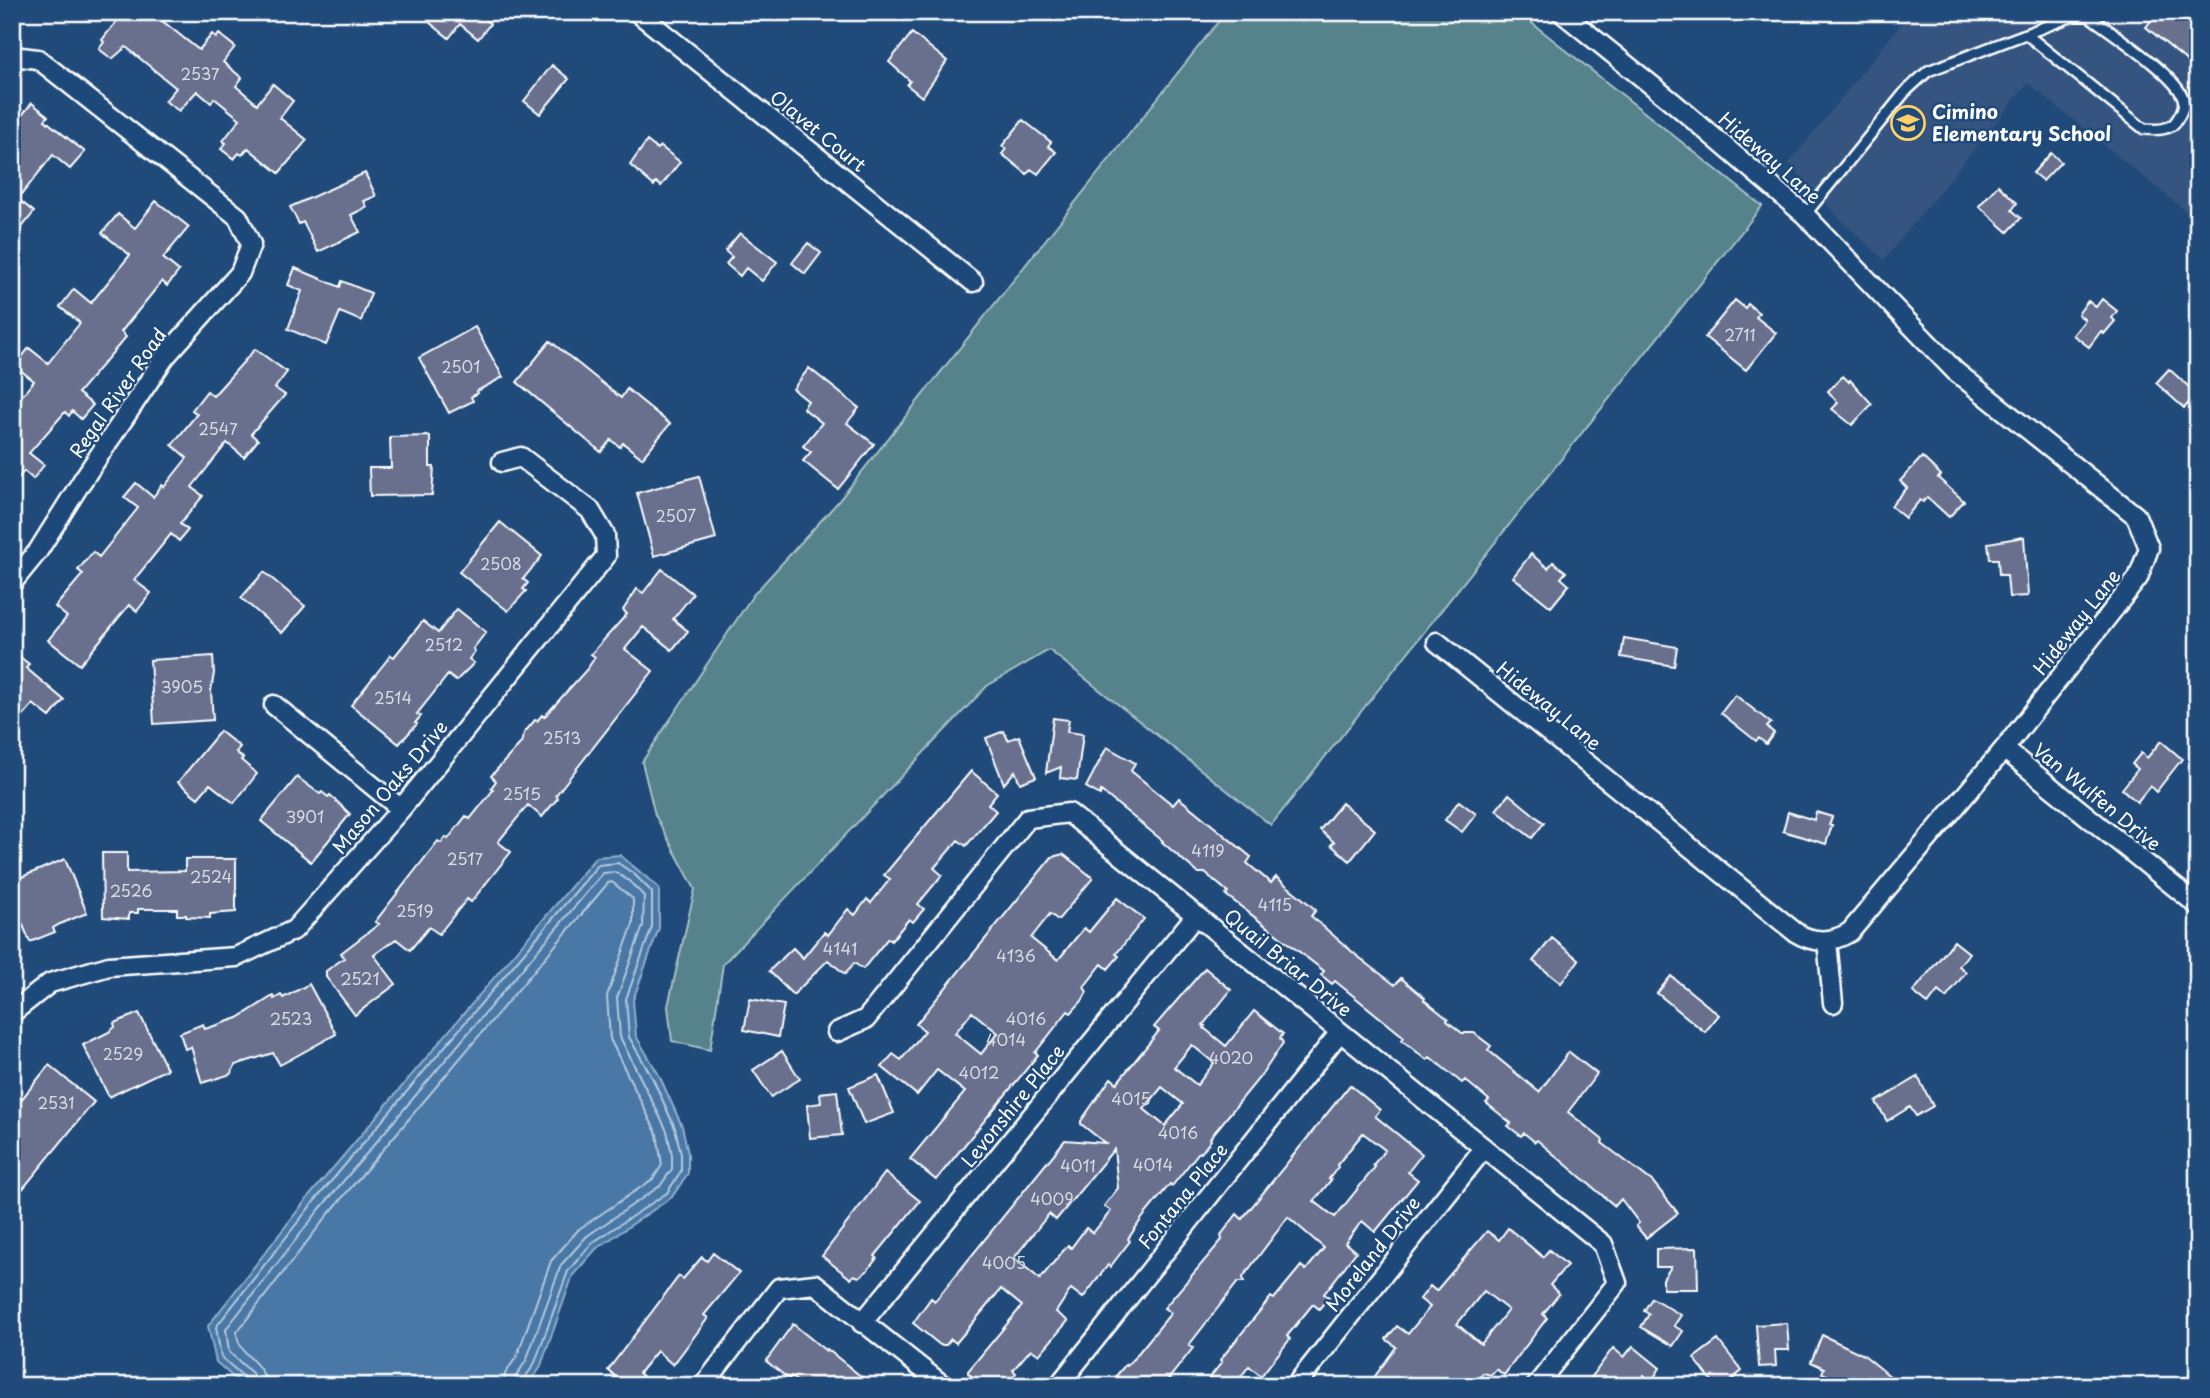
<svg xmlns="http://www.w3.org/2000/svg" width="2210" height="1398" viewBox="0 0 2210 1398" font-family="'Playpen Sans',sans-serif">
<style>
.built{fill:#355580}
.green{fill:#54828b;stroke:#aac0c5;stroke-width:2}
.water{fill:#4a78a6;stroke:#92aeca;stroke-width:2}
.lines{fill:none;stroke-linecap:round;stroke-linejoin:round}
.shore{stroke:#b7c9db;stroke-width:2}
.building{fill:#676f8d;stroke:#fff;stroke-width:2;fill-rule:evenodd}
.lane-casing{stroke:#fff;stroke-width:14}
.street-casing{stroke:#fff;stroke-width:23}
.lane{stroke:#1f4a7a;stroke-width:9}
.street{stroke:#1f4a7a;stroke-width:18}
.labels{text-anchor:middle;stroke-width:5;stroke-linejoin:round;paint-order:stroke}
.number-label{font-size:16px;fill:#d9dbe2}
.poi-label{font-size:19px;font-weight:bold;fill:#fff;stroke:#1f4a7a;text-anchor:start}
.street-label{font-size:19px;fill:#fff;stroke:#1f4a7a}
</style>
<rect width="100%" height="100%" fill="#1f4a7a"/>
<filter id="ink" filterUnits="userSpaceOnUse"><feTurbulence type="fractalNoise" baseFrequency=".0143" numOctaves="2"/><feDisplacementMap in="SourceGraphic" scale="14" xChannelSelector="R" yChannelSelector="G"/><feConvolveMatrix kernelMatrix="1 2 1 2 8 2 1 2 1" color-interpolation-filters="sRGB"/></filter>
<g filter="url(#ink)">
<path class="built" d="M1911,12H2198V221L2028,83L1884,260L1841,220L1789,163Z"/>
<path class="green" d="M1226,12H1518L1762,206L1271,825L1049,650L987,686L723,964L710,1050L672,1041L668,1006L695,889L655,815L642,762L753,595L837,503Z"/>
<path class="water" d="M620,855L659,888V928L633,1000L636,1036L659,1075L682,1126L688,1153V1173L672,1197L596,1249L573,1275L540,1368L528,1386H243L216,1362L208,1326L306,1200L596,857Z"/>
<g class="lines">
<path class="shore" d="M247,1386L245,1378L221,1357L216,1327L312,1204L598,865L618,863L634,874L652,892V927L626,999L629,1037L653,1079L675,1128L681,1154V1171L667,1193L592,1243L568,1271L534,1365L523,1380V1386
M256,1386L252,1373L229,1352L226,1329L319,1210L603,873L615,872L629,881L644,896L643,926L617,998L620,1037L667,1131L672,1155V1169L660,1186L587,1236L561,1265L526,1361L516,1376L514,1386
M266,1386C265,1361 237,1356 237,1332L327,1216L608,883L612,882L633,899V924L607,996L610,1039L657,1134L662,1165L653,1179L579,1229L551,1261L517,1356L505,1374L503,1386"/>
</g>
<path class="building" d="M124,12H151L199,50L212,34L216,38L219,34L235,47L223,62L242,78L236,86L257,104L273,84L293,101L280,118L307,140L279,173L248,148L242,155L239,153L234,159L221,149L226,143L223,141L240,119L214,98L211,103L197,91L179,111L165,101L176,88L126,47L112,59L99,49L104,42L102,40Z
M437,12H476L490,24L478,39L460,24L449,38L429,22Z
M2158,12H2198V48L2187,61L2146,27Z
M912,33L947,61L922,97L907,85L910,81L889,62Z
M552,65L569,79L540,114L524,101Z
M32,103L48,116L45,120L85,152L70,169L53,155L18,199L34,212L20,230L12,223V127Z
M1023,120L1051,142L1048,146L1056,152L1038,174L1031,169L1027,174L1002,154L1006,149L1002,146Z
M647,141L657,149L660,146L680,162L661,186L656,182L654,186L630,165Z
M2051,153L2061,162L2043,181L2033,173Z
M365,173L376,196L364,201L367,207L351,215L360,232L318,252L303,222L299,224L290,207Z
M1998,185L2017,203L2012,210L2021,218L2008,232L1979,206Z
M156,201L189,227L163,258L179,271L167,286L162,281L121,332L126,337L78,393L93,405L81,419L72,411L69,416L65,412L29,453L44,465L33,479L24,471L12,486V408L34,381L15,366L29,348L48,363L80,323L60,307L74,289L91,303L130,255L102,233L118,214L135,228Z
M740,233L777,262L762,281L746,268L740,276L726,264L732,257L725,251Z
M808,243L821,253L805,274L792,263Z
M295,268L340,287L342,281L371,293L361,321L340,312L326,345L288,329L302,291L288,285Z
M2102,299L2117,311L2112,318L2115,321L2104,334L2101,331L2089,347L2073,335L2085,320L2078,314L2088,301L2096,307Z
M1735,300L1745,308L1748,304L1759,313L1756,317L1776,333L1746,370L1705,337Z
M475,327L503,377L477,391L478,393L471,397L473,401L449,413L419,358Z
M550,341L621,398L627,389L670,424L642,458L623,443L620,447L611,440L601,452L517,382Z
M255,349L287,372L275,388L285,395L251,434L258,440L244,457L227,443L192,487L203,496L180,524L188,530L179,541L171,534L134,580L151,593L137,611L129,605L80,665L48,640L67,617L55,607L83,574L78,570L93,552L99,557L138,508L124,497L136,483L153,497L162,485L164,487L187,458L172,445L197,414L192,410L207,391L213,396Z
M809,368L859,408L847,423L874,444L838,489L803,461L811,452L803,446L822,423L803,408L808,401L793,389Z
M2169,369L2197,394L2184,408L2156,383Z
M1843,376L1849,382L1850,380L1872,404L1852,425L1832,409L1838,403L1828,391Z
M430,436V467H434L432,495L370,496L369,468H391L390,437Z
M1922,457L1941,475L1938,478L1964,501L1949,517L1927,497L1923,502L1920,500L1905,518L1891,506L1907,488L1900,481Z
M699,476L716,539L654,556L637,493Z
M500,522L542,556L523,579L528,583L523,589L526,591L508,611L459,572Z
M2024,537L2028,596L2009,597L2007,575H1999L1998,559H1990L1988,543Z
M1531,554L1548,568L1553,562L1566,572L1561,578L1569,585L1551,607L1513,577Z
M662,569L693,594L673,619L688,631L672,650L643,627L625,649L653,671L556,795L558,798L542,817L528,805L498,842L511,852L471,902L467,899L439,934L429,927L410,950L396,939L374,955L396,984L355,1015L326,977V971L344,958L341,953L379,924L375,922L438,841L441,843L446,837L448,839L466,816L470,819L493,790L491,788L496,781L491,776L521,743L524,733L535,720L537,721L542,715L544,717L588,668L595,657L591,654L627,614L623,610L637,589L643,593Z
M264,572L305,606L282,633L241,598Z
M457,609L486,632L473,649L475,651L469,659L474,663L456,681L448,675L417,714L421,716L415,723L417,724L399,744L351,705L391,655L394,657L423,621L438,633Z
M1624,638L1677,647L1674,666L1621,657Z
M12,651L29,664L26,668L64,700L50,717L33,704L12,729Z
M213,656L214,673L211,691L213,720L154,724L150,660Z
M1735,695L1771,723L1767,727L1774,733L1766,744L1759,738L1756,741L1721,713Z
M1053,718L1069,720L1067,732L1083,734L1077,780L1060,778L1061,767L1046,773Z
M220,731L240,747L236,752L243,758L241,760L257,774L234,803L210,784L198,798L178,782Z
M1004,731L1008,740L1019,736L1036,777L1020,783L1015,771L1004,784L986,738Z
M2161,741L2182,759L2156,792L2150,786L2137,802L2122,789L2138,769L2132,764L2141,753L2147,758Z
M1107,747L1135,763L1131,771L1173,805L1179,798L1251,857L1247,863L1271,883L1276,877L1302,898L1316,910L1311,916L1356,955L1395,985L1401,978L1425,998L1424,1000L1448,1019L1447,1021L1462,1033H1474L1491,1046L1488,1050L1539,1092L1569,1052L1597,1074L1568,1112L1603,1140L1602,1143L1653,1182L1678,1213L1646,1238L1636,1226L1639,1223L1621,1199L1615,1206L1537,1140L1535,1142L1524,1133L1521,1136L1508,1126L1511,1123L1486,1103L1489,1100L1465,1080L1462,1083L1430,1057L1427,1060L1402,1040L1404,1037L1335,981L1332,984L1321,975L1324,971L1226,895L1228,892L1205,873H1198L1162,842L1163,841L1101,791L1100,795L1086,787Z
M971,771L997,793L988,804L996,811L966,846L958,840L934,868L942,875L918,904L924,909L913,922L909,919L891,941L888,938L863,969L854,963L845,974L828,960L793,995L769,971L793,948L803,958L824,932L828,935L848,909L855,915L867,899L871,903L890,879L884,875Z
M297,777L320,794L322,792L328,797L330,795L350,814L311,862L261,821Z
M1509,794L1544,823L1532,838L1496,810Z
M1459,801L1476,814L1462,832L1445,820Z
M1342,803L1375,830L1350,861L1331,845L1334,842L1320,830Z
M1788,812L1814,820L1816,812L1832,817L1829,825H1832L1826,844L1783,831Z
M102,853H127V872L185,871V859H236V912L210,914V918L186,917V915H177V909H138V913H129V919L103,917Z
M1063,854L1093,878L1058,920L1050,914L1031,938L1058,960L1084,928L1089,932L1117,898L1144,919L1116,954L1119,956L1108,969L1102,964L1084,987L1087,992L1082,1001L1071,1013L1068,1011L1035,1053L1038,1055L936,1180L910,1159L965,1092L937,1070L917,1095L882,1067L893,1054L901,1060L925,1031L916,1024L1052,857ZM972,1012L998,1033L981,1054L955,1033Z
M65,859L87,913L60,924L53,928L55,932L30,942L12,899V881Z
M1552,938L1579,960L1561,983L1533,961Z
M1954,941L1969,953L1959,966L1966,972L1946,998L1938,991L1928,1004L1913,992Z
M1205,968L1231,990L1203,1025L1205,1026L1204,1028L1226,1046L1254,1011L1283,1034L1280,1038L1283,1043L1263,1073L1210,1138L1211,1140L1201,1153L1199,1152L1172,1186L1170,1184L1143,1217L1128,1239L1130,1241L1110,1267L1108,1265L1083,1298L1071,1289L1056,1312L1068,1321L1039,1355L1031,1349L1013,1370L1016,1373L1006,1386H983L968,1373V1371L1022,1306L1001,1289L956,1343L951,1339L946,1345H940L913,1323L931,1298L935,1301L1065,1140L1105,1143L1081,1124V1121L1111,1078L1117,1083L1159,1031L1154,1027ZM1192,1045L1214,1063L1197,1085L1174,1067ZM1162,1087L1183,1104L1165,1126L1144,1109ZM1114,1149L1118,1188L1104,1206L1111,1211L1093,1233L1086,1228L1071,1248L1068,1245L1040,1279L1014,1258L1049,1214L1056,1220Z
M1671,976L1719,1015L1705,1032L1657,993Z
M309,984L336,1034L280,1065L273,1053L235,1065L231,1074L202,1083L191,1047L185,1049L180,1033L203,1024L205,1029L238,1018L273,996L274,999L281,995L283,998Z
M750,999L784,1005L778,1037L744,1030Z
M139,1013L167,1069L109,1097L83,1045L109,1032L115,1027L114,1023Z
M782,1051L800,1079L771,1097L753,1070Z
M49,1065L94,1102L12,1202V1111Z
M878,1075L894,1113L864,1124L849,1087Z
M1918,1077L1933,1106L1916,1116L1910,1107L1887,1121L1876,1102Z
M1350,1085L1380,1110L1375,1116L1422,1154L1408,1172L1418,1180L1375,1232L1362,1221L1345,1243L1356,1252L1324,1294L1329,1297L1319,1309L1313,1304L1287,1336L1290,1339L1261,1376L1249,1366L1234,1386H1203L1222,1362L1220,1360L1271,1297L1274,1299L1301,1266L1306,1270L1324,1248L1288,1217L1243,1277L1244,1282H1238L1189,1345L1193,1348L1163,1386H1127L1116,1376L1126,1364L1127,1365L1135,1357L1171,1313L1164,1308L1222,1240L1221,1235L1237,1214L1242,1219ZM1363,1133L1385,1150L1373,1165L1375,1167L1335,1217L1314,1201L1331,1180L1329,1179L1338,1167L1337,1165Z
M837,1091L842,1135L810,1138L807,1105L821,1103L820,1093Z
M885,1173L920,1201L875,1256L877,1258L867,1271L859,1277L854,1275L851,1279L822,1256Z
M1508,1228L1543,1257L1549,1250L1567,1265L1550,1285L1559,1294L1543,1314L1547,1318L1504,1375L1496,1369L1491,1375L1483,1373L1473,1386H1368L1396,1347L1386,1339L1397,1326L1408,1334L1430,1307L1420,1299L1430,1286L1436,1291L1487,1231L1499,1240ZM1484,1291L1508,1310L1481,1344L1457,1324Z
M1697,1248L1698,1289H1663V1279L1671,1267H1656V1249Z
M713,1253L739,1273L704,1315L708,1318L673,1365L657,1351L639,1373L654,1386H627L608,1370L679,1276L683,1279L702,1257L707,1261Z
M1652,1298L1681,1315L1674,1326L1683,1331L1673,1346L1641,1327L1649,1314L1644,1311Z
M1787,1323L1789,1350H1775L1776,1366L1759,1367L1756,1325Z
M793,1324L826,1351L827,1349L873,1386H802L791,1376L789,1379L766,1361Z
M1822,1335L1864,1355L1902,1386H1851L1822,1373L1824,1368L1811,1362Z
M1718,1340L1742,1371L1731,1380L1735,1386H1716L1694,1358Z
M1633,1346L1660,1368L1651,1382L1644,1375L1636,1386H1585L1613,1348L1624,1357Z"/>
<g class="lines">
<g class="lane-casing">
<path id="lane" d="M1805,215L1905,92L1928,71L2073,16H2089C2110,32 2176,75 2183,98C2185,105 2182,112 2178,118C2172,131 2156,130 2144,129L2026,34"/>
</g>
<g class="street-casing">
<path id="street" d="M637,12L973,282
M12,56L38,59L238,217L251,244L240,273L165,357L82,481L38,551L12,583
M1437,642L1795,932C1814,944 1832,943 1850,932L2004,749L2138,578L2149,548L2136,516L1955,371L1805,215L1675,104L1561,12
M274,705L401,809
M2004,749L2196,904
M1827,941L1833,1003
M12,1013L50,983L109,966L236,957L294,930L401,809L606,556L605,535L590,510L521,457L502,462
M837,1032L866,1019L1028,818L1069,813L1603,1244L1617,1283L1536,1386
M862,1323L1196,915
M703,1386L779,1288L815,1284L944,1386
M1058,1386L1340,1032
M1295,1386L1484,1148"/>
</g>
<use href="#lane" class="lane"/>
<use href="#street" class="street"/>
</g>
</g>
<defs>
<g id="school-ring" transform="scale(1.75)"><circle r="9.5" fill="#1f4a7a" stroke="#ffd166" stroke-width="1.5"/><path d="M0-5L7-2L0 1L-7-2ZM-4 1L0 2.5L4 1V4Q0 6-4 4Z" fill="#ffd166"/></g>
</defs>
<g fill-rule="evenodd">
<use href="#school-ring" x="1908" y="123"/>
</g>
<g class="labels">
<g class="number-label">
<text x="200" y="80">2537</text>
<text x="1740" y="341">2711</text>
<text x="461" y="373">2501</text>
<text x="218" y="435">2547</text>
<text x="676" y="522">2507</text>
<text x="501" y="570">2508</text>
<text x="444" y="651">2512</text>
<text x="182" y="693">3905</text>
<text x="393" y="704">2514</text>
<text x="562" y="744">2513</text>
<text x="522" y="800">2515</text>
<text x="305" y="823">3901</text>
<text x="1208" y="857">4119</text>
<text x="465" y="865">2517</text>
<text x="211" y="883">2524</text>
<text x="131" y="897">2526</text>
<text x="1275" y="911">4115</text>
<text x="415" y="917">2519</text>
<text x="840" y="955">4141</text>
<text x="1016" y="962">4136</text>
<text x="360" y="985">2521</text>
<text x="291" y="1025">2523</text>
<text x="1026" y="1025">4016</text>
<text x="1006" y="1046">4014</text>
<text x="123" y="1060">2529</text>
<text x="1231" y="1064">4020</text>
<text x="979" y="1079">4012</text>
<text x="1131" y="1105">4015</text>
<text x="56" y="1109">2531</text>
<text x="1178" y="1139">4016</text>
<text x="1153" y="1171">4014</text>
<text x="1078" y="1172">4011</text>
<text x="1052" y="1205">4009</text>
<text x="1004" y="1269">4005</text>
</g>
<g class="poi-label">
<text x="1932" y="119">Cimino<tspan x="1932" dy="22">Elementary School</tspan></text>
</g>
<g class="street-label">
<text transform="translate(818 131) rotate(39)" y="7">Olavet Court</text>
<text transform="translate(1770 158) rotate(41)" y="7">Hideway Lane</text>
<text transform="translate(118 393) rotate(-55)" y="7">Regal River Road</text>
<text transform="translate(2077 622) rotate(-52)" y="7">Hideway Lane</text>
<text transform="translate(1549 706) rotate(39)" y="7">Hideway Lane</text>
<text transform="translate(390 787) rotate(-50)" y="7">Mason Oaks Drive</text>
<text transform="translate(2097 797) rotate(39)" y="7">Van Wulfen Drive</text>
<text transform="translate(1288 963) rotate(39)" y="7">Quail Briar Drive</text>
<text transform="translate(1013 1106) rotate(-51)" y="7">Levonshire Place</text>
<text transform="translate(1183 1196) rotate(-51)" y="7">Fontana Place</text>
<text transform="translate(1373 1254) rotate(-52)" y="7">Moreland Drive</text>
</g>
</g>
<rect width="2210" height="1398" fill="none" stroke="#1f4a7a" stroke-width="42"/>
<rect x="21" y="21" width="2168" height="1356" fill="none" stroke="#fff" stroke-width="2.5" filter="url(#ink)"/>
</svg>
